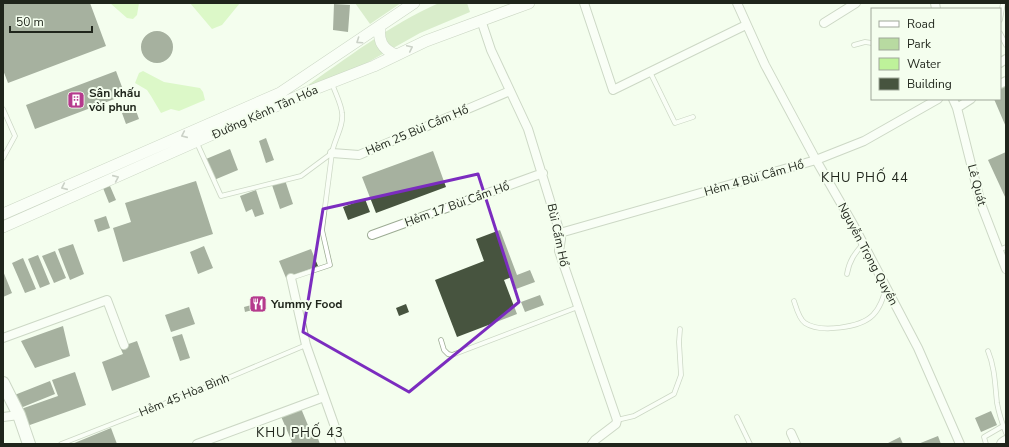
<svg xmlns="http://www.w3.org/2000/svg" width="1009" height="447" viewBox="0 0 1009 447" font-family="'Nunito Sans',sans-serif">
<style>
.green{fill:#b8daa1}
.water{fill:#bef29a}
.building{fill:#47543f}
.lines{fill:none;stroke-linecap:round;stroke-linejoin:round}
.service-casing{stroke:#9cab93;stroke-width:5.5}
.minor-casing{stroke:#9cab93;stroke-width:10}
.tertiary-casing{stroke:#9cab93;stroke-width:12}
.secondary-casing{stroke:#9cab93;stroke-width:14}
.service{stroke:#fff;stroke-width:4}
.minor{stroke:#fff;stroke-width:8}
.tertiary{stroke:#fff;stroke-width:11}
.secondary{stroke:#fff;stroke-width:12}
.oneway{stroke:#9a9d98}
.marked{fill:none;stroke:#7b2cbf;stroke-width:3;stroke-linejoin:round}
.labels{text-anchor:middle;stroke-width:4;stroke-linejoin:round;paint-order:stroke}
.poi-label{font-size:12px;font-weight:bold;fill:#1f251b;stroke:#f4feee;text-anchor:start}
.street-label{font-size:12px;fill:#1f251b;stroke:#f4feee}
.neighbourhood-label{font-size:13px;letter-spacing:1px;fill:#1f251b;stroke:#f4feee}
</style>
<rect width="100%" height="100%" fill="#f4feee"/>
<path class="green" d="M355,3H401L370,24Z
M439,3H467L470,12L420,33L331,83L301,90C346,59 389,25 439,3Z"/>
<path class="water" d="M110,3H139L137,15L133,19L127,18Z
M190,3H240L222,25L212,29Z
M143,71L164,82L200,88L203,92L205,100L179,111L171,109L161,113L151,96L147,90L135,83L139,73Z"/>
<path class="building" d="M3,3H90L106,46L8,83L3,70Z
M334,4L350,5L348,32L333,30Z
M141 47a16 16 0 1 1 32 0a16 16 0 1 1-32 0Z
M116,71L125,95L35,129L26,105Z
M1006,84V127L994,99H1000V86Z
M135,108L139,119L126,124L122,113Z
M266,138L274,160L266,163L259,141Z
M230,149L238,170L214,180L206,159Z
M433,151L446,187L376,213L362,177Z
M1006,152V199L988,160Z
M285,180L293,204L280,209L272,185Z
M196,181L213,234L123,262L113,228L131,222L125,203Z
M110,186L116,200L109,203L103,188Z
M256,190L264,214L255,217L252,209L246,212L240,196Z
M365,199L370,212L348,220L343,207Z
M106,216L110,228L98,232L94,220Z
M500,230L517,275L530,270L535,282L516,289L512,277L504,280L517,314L457,337L435,280L484,261L476,239Z
M73,244L84,274L70,280L58,249Z
M204,246L213,268L198,274L190,252Z
M311,249L318,266L286,278L279,261Z
M55,251L66,278L54,283L42,256Z
M38,255L50,284L40,288L28,259Z
M23,258L36,289L25,293L12,263Z
M3,271L12,293L3,297Z
M540,295L544,305L525,312L521,302Z
M262,302L263,307L245,312L244,307Z
M406,304L409,312L399,316L396,308Z
M189,307L195,324L171,332L165,315Z
M63,326L70,356L35,368L21,341Z
M182,334L190,358L180,361L172,337Z
M137,341L150,377L112,391L102,362L123,354L120,347Z
M75,372L86,405L27,426L21,409L58,396L52,380Z
M50,381L55,394L18,409L12,396Z
M300,406L312,435L316,433L320,444H288L292,442L280,414Z
M991,411L997,425L981,432L975,418Z
M111,428L117,444H72Z
M938,436L941,444H918Z
M900,437L903,444H886Z"/>
<g class="lines">
<g class="service-casing">
<path id="service" d="M1000,20L1003,3
M1000,33L1006,45
M854,45L865,42L872,43
M650,72L675,123L693,117
M3,109L15,136L3,158
M197,143L221,196L301,176L332,153
M999,250L1006,247
M847,274C849,261 855,253 863,244
M291,278L330,265L322,230L332,153C334,140 344,126 342,113C341,103 335,93 332,83
M794,301C796,307 799,319 805,323C820,333 860,328 873,315C880,308 883,298 886,288
M441,340L444,350L448,354L452,355L578,307
M988,351C995,368 995,385 997,403C999,414 1002,423 1006,433
M737,417L750,444
M617,420L634,416L674,394L681,375L679,342L680,329
M61,444L204,388L306,345
M986,444L984,437L1003,426"/>
</g>
<g class="minor-casing">
<path id="minor" d="M584,3L613,90L746,25
M737,3L765,65L816,160L854,226L918,348L960,444
M935,3L936,9
M481,20L491,50L528,129L560,233L561,239L559,251L617,420L616,424L595,440L592,444
M824,23L856,3
M1000,63L1006,59
M1000,84L1006,81
M953,99L957,108L981,204L1006,269
M957,108L971,99
M332,153L359,155L510,91
M560,233L816,160L864,141L938,99
M372,235L543,173
M291,278L306,345L341,444
M3,338L107,300L124,345
M3,417L19,415
M791,433L796,444
M197,444L324,397"/>
</g>
<g class="tertiary-casing">
<path id="tertiary" d="M380,26C378,41 382,49 396,55
M3,214L280,93L414,3
M3,227L310,91L374,66L426,41L529,3"/>
</g>
<g class="secondary-casing">
<path id="secondary" d="M3,383L19,415L29,444
M1003,444L1006,442"/>
</g>
<use href="#service" class="service"/>
<use href="#minor" class="minor"/>
<use href="#tertiary" class="tertiary"/>
<use href="#secondary" class="secondary"/>
</g>
<defs><path id="oneway-chevron" d="M-2-3.5L2.5 0L-2 3.5" fill="none" stroke-width="1.6" stroke-linecap="round" stroke-linejoin="round"/></defs>
<g class="oneway">
<use href="#oneway-chevron" transform="translate(359 41) rotate(146)"/>
<use href="#oneway-chevron" transform="translate(410 48) rotate(-25)"/>
<use href="#oneway-chevron" transform="translate(184 135) rotate(156)"/>
<use href="#oneway-chevron" transform="translate(116 178) rotate(-24)"/>
<use href="#oneway-chevron" transform="translate(64 187) rotate(156)"/>
</g>
<path d="M0 0H1009V447H0ZM478,174L519,302L409,392L303,332L323,209Z" fill="#f4feee" fill-opacity=".55" fill-rule="evenodd"/>
<path class="marked" d="M478,174L519,302L409,392L303,332L323,209Z"/>
<defs>
<g id="building-square" transform="scale(0.9)"><rect x="-9" y="-9" width="18" height="18" rx="4" fill="#b53a8d" stroke="#f4feee"/><path d="M-4-6H4V6H1V3H-1V6H-4ZM-2.5-4.3h1.7v1.8h-1.7ZM.8-4.3h1.7v1.8H.8ZM-2.5-1h1.7V.8h-1.7ZM.8-1h1.7V.8H.8Z" fill="#fff"/></g>
<g id="restaurant-square" transform="scale(0.9)"><rect x="-9" y="-9" width="18" height="18" rx="4" fill="#b53a8d" stroke="#f4feee"/><path d="M-5-6h1v4h1v-4h1v4h1v-4h1v5L-1.5 .5V6h-2V.5L-5-1ZM5-6V6H3V1.5H1.5Q1.5-4 5-6Z" fill="#fff"/></g>
</defs>
<g fill-rule="evenodd">
<use href="#building-square" x="76" y="100"/>
<use href="#restaurant-square" x="258" y="304"/>
</g>
<g class="labels">
<g class="poi-label">
<text x="89" y="97">Sân khấu<tspan x="89" dy="14">vòi phun</tspan></text>
<text x="271" y="308">Yummy Food</text>
</g>
<g class="street-label">
<text transform="translate(265 112) rotate(-24)" y="4">Đường Kênh Tân Hóa</text>
<text transform="translate(417 130) rotate(-23)" y="4">Hẻm 25 Bùi Cầm Hổ</text>
<text transform="translate(754 178) rotate(-16)" y="4">Hẻm 4 Bùi Cầm Hổ</text>
<text transform="translate(977 185) rotate(75)" y="4">Lê Quát</text>
<text transform="translate(457 204) rotate(-20)" y="4">Hẻm 17 Bùi Cẩm Hổ</text>
<text transform="translate(558 235) rotate(78)" y="4">Bùi Cẩm Hổ</text>
<text transform="translate(868 254) rotate(62)" y="4">Nguyễn Trọng Quyền</text>
<text transform="translate(184 395) rotate(-22)" y="4">Hẻm 45 Hòa Bình</text>
</g>
<g class="neighbourhood-label">
<text x="865" y="182">KHU PHỐ 44</text>
<text x="300" y="437">KHU PHỐ 43</text>
</g>
</g>
<rect width="1009" height="447" fill="none" stroke="#1f251b" stroke-width="8"/>
<rect x="871" y="8" width="130" height="92" fill="#f4feee" stroke="#9fa79a"/>
<rect x="879" y="21" width="20" height="6" fill="#ffffff" stroke="#9fa79a"/>
<text x="907" y="28" font-size="12" fill="#1f251b">Road</text>
<rect x="879" y="38" width="20" height="12" fill="#b8daa1" stroke="#9fa79a"/>
<text x="907" y="48" font-size="12" fill="#1f251b">Park</text>
<rect x="879" y="58" width="20" height="12" fill="#bef29a" stroke="#9fa79a"/>
<text x="907" y="68" font-size="12" fill="#1f251b">Water</text>
<rect x="879" y="78" width="20" height="12" fill="#47543f" stroke="#9fa79a"/>
<text x="907" y="88" font-size="12" fill="#1f251b">Building</text>
<path d="M10 26v6h82v-6" fill="none" stroke="#1f251b" stroke-width="2"/>
<text x="16" y="26" font-size="12" fill="#1f251b" stroke="#f4feee" stroke-width="3" paint-order="stroke">50 m</text>
</svg>
